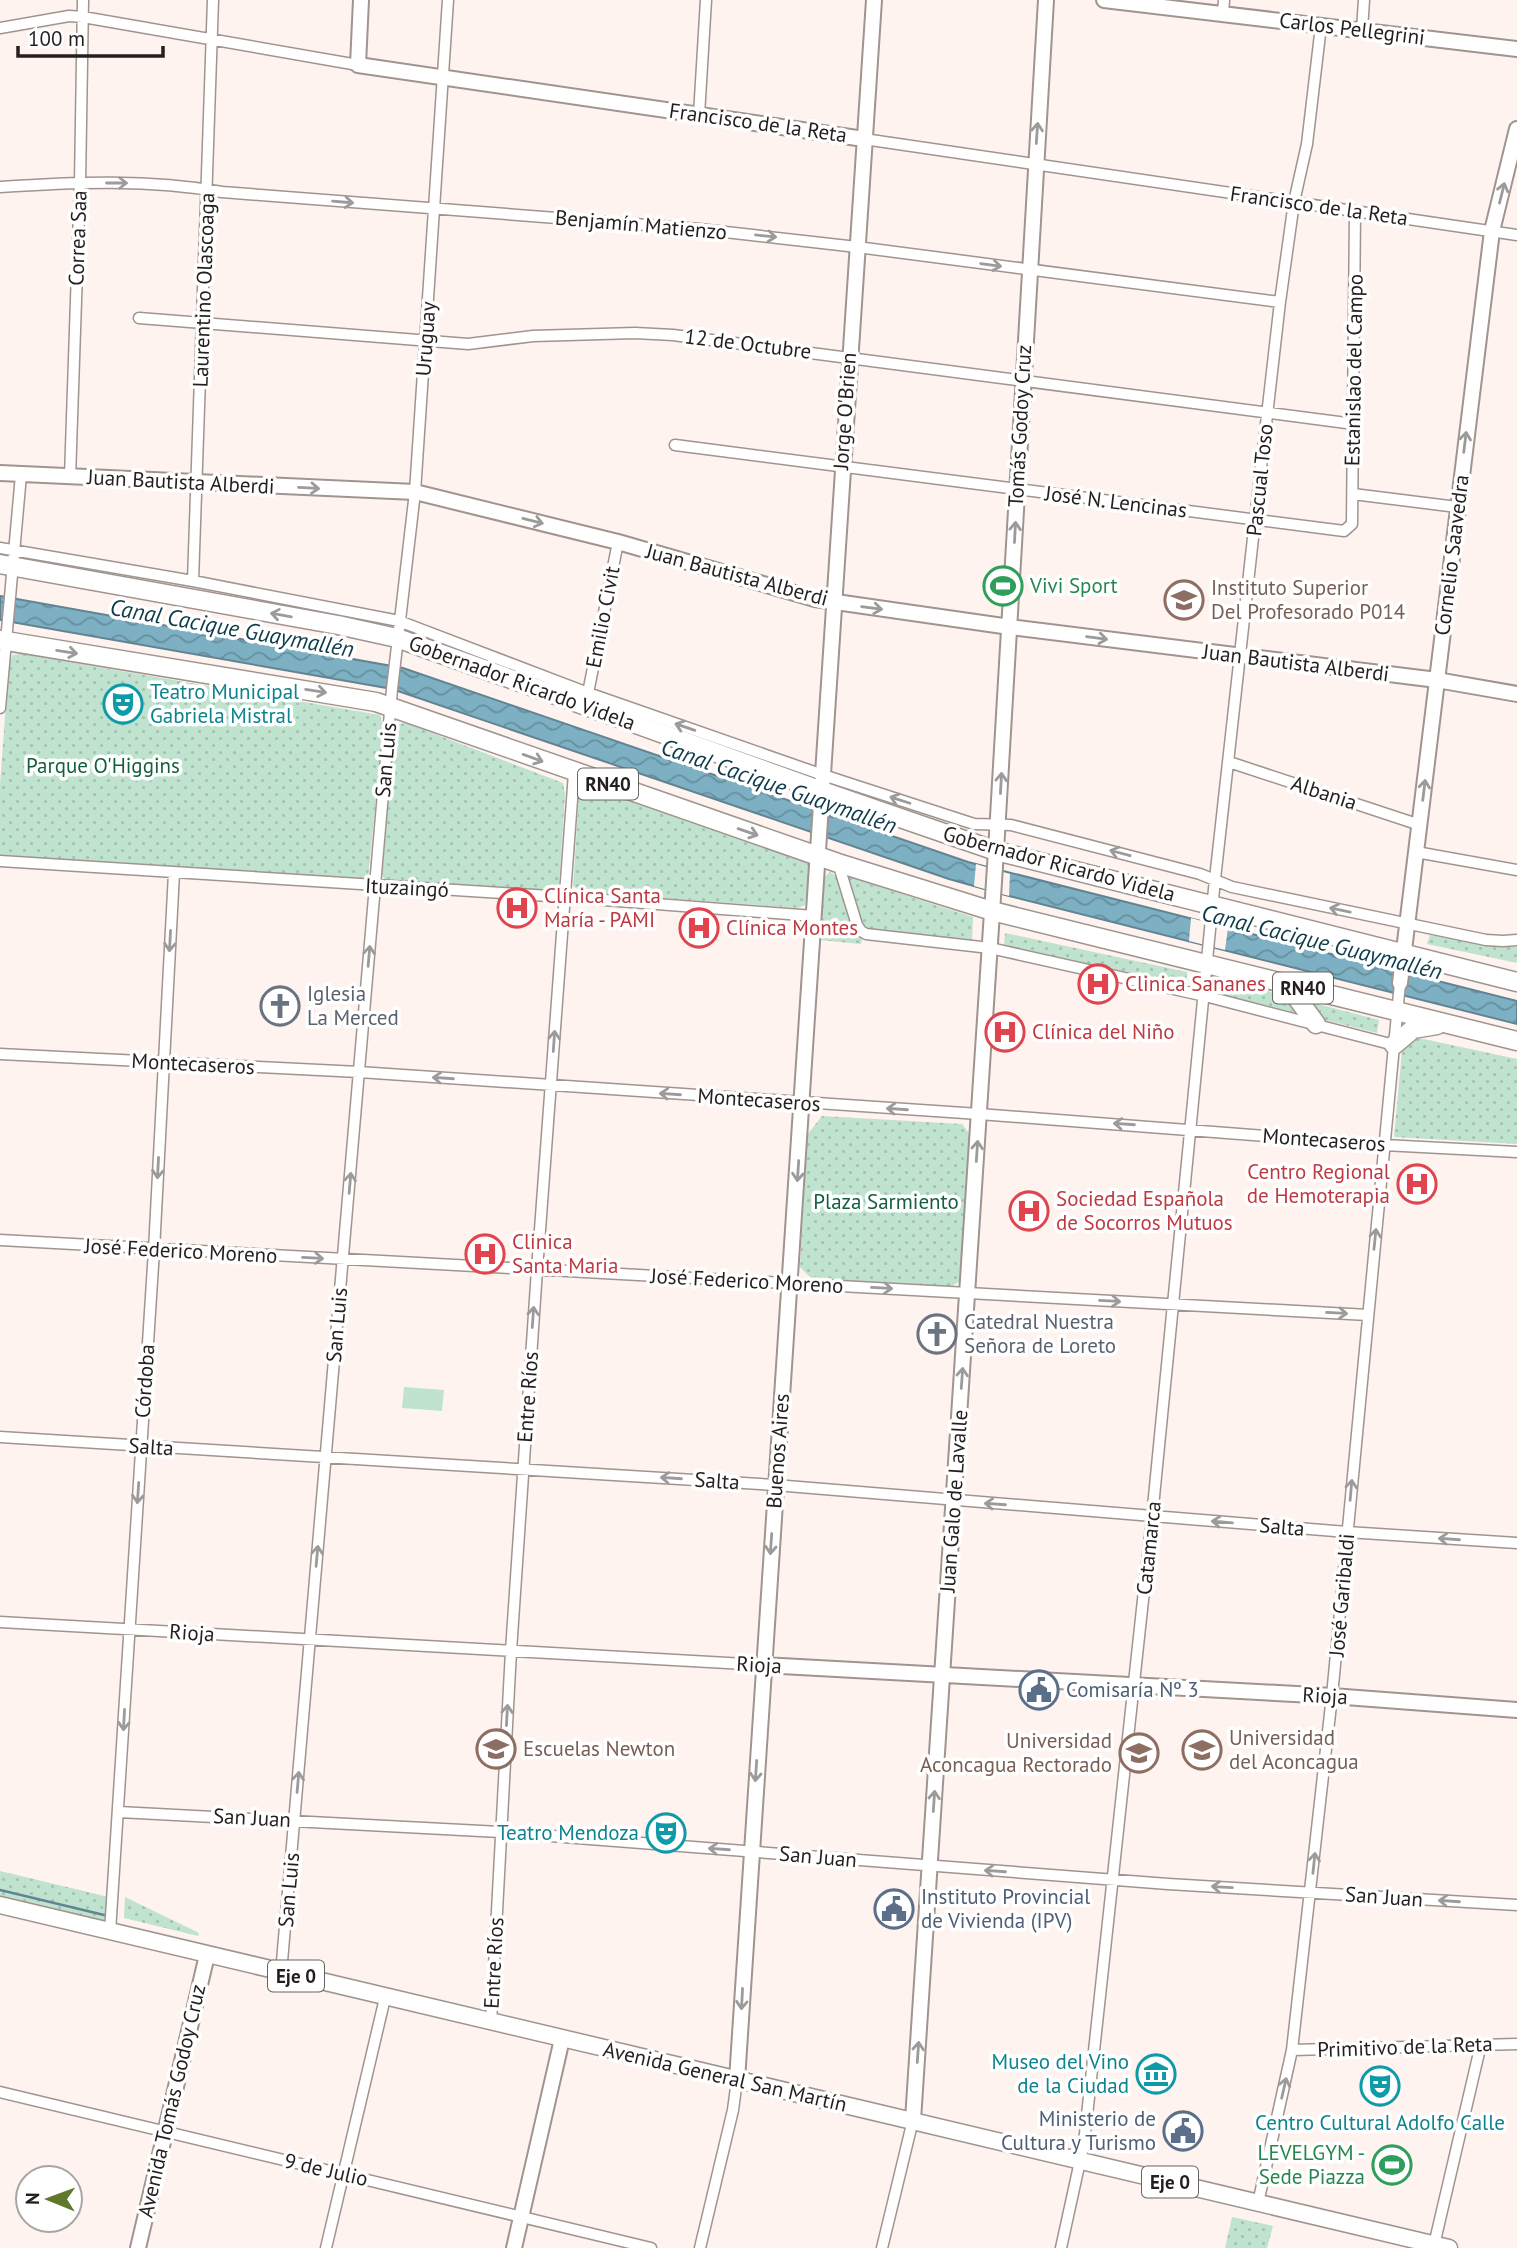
<svg xmlns="http://www.w3.org/2000/svg" width="1517" height="2248" viewBox="0 0 1517 2248" font-family="'PT Sans',sans-serif">
<style>
.park{fill:url(#park-dots)}
.pitch{fill:#bfe3ce}
.water{fill:url(#water-waves);stroke:#628492;stroke-width:2}
.pier{fill:#fef3ef}
.lines{fill:none;stroke-linecap:round;stroke-linejoin:round}
.stream{stroke:#628492;stroke-width:2.5}
.street-casing{stroke:#a0948f;stroke-width:13}
.secondary-casing{stroke:#a0948f;stroke-width:18}
.primary-casing{stroke:#a0948f;stroke-width:19}
.highway-casing{stroke:#a0948f;stroke-width:21}
.street{stroke:#fff;stroke-width:10}
.secondary{stroke:#fff;stroke-width:14}
.primary{stroke:#fff;stroke-width:16}
.highway{stroke:#fff;stroke-width:18}
.oneway{stroke:#9c9a9a}
.labels{text-anchor:middle;stroke-width:7;stroke-linejoin:round;paint-order:stroke}
.shield{fill:#fff;stroke:#666262;stroke-width:2}
.shield-label{font-size:19px;font-weight:bold;fill:#241f1e}
.street-label{font-size:21px;fill:#241f1e;stroke:#fff}
.leisure-label{font-size:21px;fill:#27864d;stroke:#fff;text-anchor:start}
.education-label{font-size:21px;fill:#785e54;stroke:#fff;text-anchor:start}
.culture-label{font-size:21px;fill:#0d838f;stroke:#fff;text-anchor:end}
.park-label{font-size:21px;fill:#135f3e;stroke:#fff}
.health-label{font-size:21px;fill:#be3a42;stroke:#fff;text-anchor:start}
.worship-label{font-size:21px;fill:#5b616d;stroke:#fff;text-anchor:start}
.service-label{font-size:21px;fill:#4e5e75;stroke:#fff;text-anchor:start}
.water-label{font-size:23px;font-style:italic;fill:#0e3b4a;stroke:#fff}
</style>
<defs>
<pattern id="park-dots" width="8" height="8" patternUnits="userSpaceOnUse" patternTransform="scale(1.75)"><rect width="8" height="8" fill="#bfe3ce"/><path d="M2 2h.1M6 6h.1" fill="none" stroke="#a4c2b0" stroke-width="1.8" stroke-linecap="round"/></pattern>
<pattern id="water-waves" width="16" height="10" patternUnits="userSpaceOnUse" patternTransform="scale(1.75)"><rect width="16" height="10" fill="#7db0c3"/><path d="M0 5q4-4 8 0t8 0" fill="none" stroke="#668f9e"/></pattern>
</defs>
<rect width="100%" height="100%" fill="#fef3ef"/>
<path class="park" d="M21,654L380,715L383,726L368,879L363,881L0,856V785L9,661L13,655Z
M406,723L563,783L565,794L559,886L556,891L388,881L384,879L382,874L394,733L399,724Z
M585,786L804,857L810,863L805,905L798,908L581,892L573,886L579,793Z
M830,872C852,884 840,925 862,939L861,944L819,940L824,877Z
M846,876L973,917L972,941L867,929L860,919Z
M1005,933L1187,972L1186,985L1004,946Z
M1430,935L1497,946L1517,947V963L1427,944Z
M1219,978L1286,996L1298,1013L1217,994Z
M1310,1002L1379,1020L1377,1033L1325,1020Z
M1414,1037L1517,1059V1144L1394,1137L1402,1051L1404,1045Z
M822,1116L962,1124L971,1136L964,1278L951,1287L813,1280L800,1267L807,1135Z
M0,1871L113,1898L110,1932L0,1905Z
M125,1897L199,1933L198,1936L124,1918Z
M1232,2217L1273,2226L1267,2248H1225Z"/>
<path class="pitch" d="M404,1387L444,1390L442,1411L402,1408Z"/>
<path class="water" d="M0,596L403,668L968,862L1517,1001V1024L1009,896L949,879L392,689L0,620Z"/>
<path class="pier" d="M976,864L1010,874L1009,896L974,886Z
M1191,918L1228,928L1225,950L1189,941Z"/>
<g class="lines">
<path class="stream" d="M0,1890L104,1915"/>
<g class="street-casing">
<path id="street" d="M1223,14L1224,0
M0,28L69,16L83,17L358,65
M1362,30L1364,0
M699,115L706,0
M864,139L1517,235
M0,187C74,182 149,179 222,192L699,229L857,247L1280,302
M139,318L468,344L533,336L635,333L673,335L1354,424
M675,445L1344,531L1352,524L1355,211
M70,477L80,183L83,0
M1353,494L1457,507
M0,548L193,581L399,621L588,693L823,775L974,824L1011,825L1200,874L1232,887L1486,940L1503,941L1517,940
M193,581L213,0
M588,693L618,542
M0,708L21,475
M1229,762L1420,825
M1416,852L1517,870
M0,861L565,897L814,916
M838,863L857,925L861,931L866,934L990,948L1205,996L1394,1045
M0,1054L359,1072L979,1114L1384,1145L1517,1152
M0,1240L1368,1315
M0,1437L775,1485L1347,1532L1517,1543
M0,1622L763,1665
M119,1812L500,1832L1168,1884L1517,1905
M110,1932L154,1250L174,873
M281,1973L392,689L415,492L448,0
M491,2023L511,1651L537,1270L574,773
M1292,2050L1517,2044
M0,2092L651,2248
M1258,2203L1292,2050L1332,1696L1400,983
M1434,2245L1481,2044
M326,2248L385,1998
M700,2248L733,2110L737,2080
M882,2248L913,2120
M1061,2248L1084,2143L1152,1517L1215,879L1255,520L1280,302L1294,202L1307,144L1321,26"/>
</g>
<g class="secondary-casing">
<path id="secondary" d="M361,0L358,65L864,139
M1104,0L1517,49
M0,473L415,492L618,542L815,599L1010,627L1437,680L1517,694
M1400,983L1492,231L1517,129
M763,1665L1332,1696L1517,1710
M737,2080L874,0
M913,2120L996,851L1046,0
M138,2248L207,1955
M514,2248L562,2039"/>
</g>
<g class="primary-casing">
<path id="primary" d="M0,1905L1449,2248"/>
</g>
<g class="highway-casing">
<path id="highway" d="M0,564L338,625L397,638L822,791L996,851L1517,982
M0,640L376,702L838,863L992,911L1517,1041
M1286,983L1316,1024
M1394,1045L1413,1029L1437,1025"/>
</g>
<use href="#street" class="street"/>
<use href="#secondary" class="secondary"/>
<use href="#primary" class="primary"/>
<use href="#highway" class="highway"/>
</g>
<defs><path id="oneway-shaft" d="M-6 0H5M1.5-3L5.5 0L1.5 3" fill="none" stroke-width="1.6" stroke-linecap="round" stroke-linejoin="round" transform="scale(1.75)"/></defs>
<g class="oneway">
<use href="#oneway-shaft" transform="translate(1037 133) rotate(-86)"/>
<use href="#oneway-shaft" transform="translate(117 183)"/>
<use href="#oneway-shaft" transform="translate(1502 193) rotate(-76)"/>
<use href="#oneway-shaft" transform="translate(343 202) rotate(5)"/>
<use href="#oneway-shaft" transform="translate(766 236) rotate(6)"/>
<use href="#oneway-shaft" transform="translate(991 265) rotate(8)"/>
<use href="#oneway-shaft" transform="translate(1465 442) rotate(-83)"/>
<use href="#oneway-shaft" transform="translate(309 488) rotate(3)"/>
<use href="#oneway-shaft" transform="translate(533 521) rotate(14)"/>
<use href="#oneway-shaft" transform="translate(1015 532) rotate(-87)"/>
<use href="#oneway-shaft" transform="translate(872 608) rotate(8)"/>
<use href="#oneway-shaft" transform="translate(281 615) rotate(-170)"/>
<use href="#oneway-shaft" transform="translate(1097 638) rotate(7)"/>
<use href="#oneway-shaft" transform="translate(67 652) rotate(9)"/>
<use href="#oneway-shaft" transform="translate(316 691) rotate(9)"/>
<use href="#oneway-shaft" transform="translate(685 727) rotate(-161)"/>
<use href="#oneway-shaft" transform="translate(533 758) rotate(20)"/>
<use href="#oneway-shaft" transform="translate(1001 783) rotate(-87)"/>
<use href="#oneway-shaft" transform="translate(1424 790) rotate(-83)"/>
<use href="#oneway-shaft" transform="translate(900 800) rotate(-162)"/>
<use href="#oneway-shaft" transform="translate(748 832) rotate(19)"/>
<use href="#oneway-shaft" transform="translate(1120 853) rotate(-165)"/>
<use href="#oneway-shaft" transform="translate(1340 910) rotate(-168)"/>
<use href="#oneway-shaft" transform="translate(170 941) rotate(93)"/>
<use href="#oneway-shaft" transform="translate(369 956) rotate(-85)"/>
<use href="#oneway-shaft" transform="translate(554 1041) rotate(-86)"/>
<use href="#oneway-shaft" transform="translate(443 1078) rotate(-176)"/>
<use href="#oneway-shaft" transform="translate(670 1094) rotate(-176)"/>
<use href="#oneway-shaft" transform="translate(897 1109) rotate(-176)"/>
<use href="#oneway-shaft" transform="translate(1124 1124) rotate(-176)"/>
<use href="#oneway-shaft" transform="translate(977 1151) rotate(-86)"/>
<use href="#oneway-shaft" transform="translate(158 1168) rotate(93)"/>
<use href="#oneway-shaft" transform="translate(798 1171) rotate(94)"/>
<use href="#oneway-shaft" transform="translate(350 1183) rotate(-85)"/>
<use href="#oneway-shaft" transform="translate(1375 1239) rotate(-84)"/>
<use href="#oneway-shaft" transform="translate(313 1258) rotate(3)"/>
<use href="#oneway-shaft" transform="translate(882 1288) rotate(3)"/>
<use href="#oneway-shaft" transform="translate(1110 1301) rotate(3)"/>
<use href="#oneway-shaft" transform="translate(1337 1313) rotate(3)"/>
<use href="#oneway-shaft" transform="translate(533 1317) rotate(-86)"/>
<use href="#oneway-shaft" transform="translate(962 1378) rotate(-86)"/>
<use href="#oneway-shaft" transform="translate(671 1478) rotate(-176)"/>
<use href="#oneway-shaft" transform="translate(1351 1490) rotate(-85)"/>
<use href="#oneway-shaft" transform="translate(138 1493) rotate(94)"/>
<use href="#oneway-shaft" transform="translate(995 1504) rotate(-176)"/>
<use href="#oneway-shaft" transform="translate(1222 1522) rotate(-175)"/>
<use href="#oneway-shaft" transform="translate(1449 1539) rotate(-176)"/>
<use href="#oneway-shaft" transform="translate(771 1544) rotate(94)"/>
<use href="#oneway-shaft" transform="translate(317 1556) rotate(-85)"/>
<use href="#oneway-shaft" transform="translate(507 1715) rotate(-87)"/>
<use href="#oneway-shaft" transform="translate(124 1720) rotate(93)"/>
<use href="#oneway-shaft" transform="translate(756 1771) rotate(94)"/>
<use href="#oneway-shaft" transform="translate(298 1782) rotate(-85)"/>
<use href="#oneway-shaft" transform="translate(934 1801) rotate(-86)"/>
<use href="#oneway-shaft" transform="translate(719 1849) rotate(-176)"/>
<use href="#oneway-shaft" transform="translate(1314 1863) rotate(-84)"/>
<use href="#oneway-shaft" transform="translate(995 1871) rotate(-176)"/>
<use href="#oneway-shaft" transform="translate(1222 1887) rotate(-177)"/>
<use href="#oneway-shaft" transform="translate(1449 1901) rotate(-176)"/>
<use href="#oneway-shaft" transform="translate(742 1999) rotate(93)"/>
<use href="#oneway-shaft" transform="translate(918 2052) rotate(-86)"/>
<use href="#oneway-shaft" transform="translate(1284 2088) rotate(-77)"/>
</g>
<defs>
<g id="stadium-ring" transform="scale(2.0125)"><circle r="9.5" fill="#fff" stroke="#2e9e5b" stroke-width="1.5"/><path d="M0-5a6.5 5 0 1 0 0 10a6.5 5 0 1 0 0-10ZM-3.5-1.8h7v3.6h-7Z" fill="#2e9e5b"/></g>
<g id="university-ring" transform="scale(2.0125)"><circle r="9.5" fill="#fff" stroke="#8d6e63" stroke-width="1.5"/><path d="M0-5L7-2L0 1L-7-2ZM-4 1L0 2.5L4 1V4Q0 6-4 4Z" fill="#8d6e63"/></g>
<g id="theatre-ring" transform="scale(2.0125)"><circle r="9.5" fill="#fff" stroke="#0f9aa8" stroke-width="1.5"/><path d="M-5-5.5Q0-4 5-5.5V0Q5 5 0 6Q-5 5-5 0ZM-3.3-2.5H-1v1.5H-3.3ZM1-2.5H3.3v1.5H1ZM-2.8 1Q0 5.5 2.8 1Z" fill="#0f9aa8"/></g>
<g id="hospital-ring" transform="scale(2.0125)"><circle r="9.5" fill="#fff" stroke="#e0444e" stroke-width="1.5"/><path d="M-5-5h3v3.5h4V-5h3V5h-3V1.5h-4V5h-3Z" fill="#e0444e"/></g>
<g id="church-ring" transform="scale(2.0125)"><circle r="9.5" fill="#fff" stroke="#6b7280" stroke-width="1.5"/><path d="M-1.2-6h2.4v3.5h3.3v2.4h-3.3V6h-2.4V-.1h-3.3v-2.4h3.3Z" fill="#6b7280"/></g>
<g id="civic-ring" transform="scale(2.0125)"><circle r="9.5" fill="#fff" stroke="#5c6f8a" stroke-width="1.5"/><path d="M-.6-6.5H3V-4.5H.6V-3L4-1V1h2V6H-6V1h2V-1L-.6-3ZM-1.2 2.5V6h2.4V2.5Z" fill="#5c6f8a"/></g>
<g id="museum-ring" transform="scale(2.0125)"><circle r="9.5" fill="#fff" stroke="#0f9aa8" stroke-width="1.5"/><path d="M0-6L6-3V-2H-6V-3ZM-5-1h2V3h-2ZM-1-1h2V3h-2ZM3-1h2V3H3ZM-6 4H6V6H-6Z" fill="#0f9aa8"/></g>
</defs>
<g fill-rule="evenodd">
<use href="#stadium-ring" x="1003" y="586"/>
<use href="#university-ring" x="1184" y="600"/>
<use href="#theatre-ring" x="123" y="704"/>
<use href="#hospital-ring" x="517" y="908"/>
<use href="#hospital-ring" x="699" y="928"/>
<use href="#hospital-ring" x="1098" y="984"/>
<use href="#church-ring" x="280" y="1006"/>
<use href="#hospital-ring" x="1005" y="1032"/>
<use href="#hospital-ring" x="1417" y="1184"/>
<use href="#hospital-ring" x="1029" y="1211"/>
<use href="#hospital-ring" x="485" y="1254"/>
<use href="#church-ring" x="937" y="1334"/>
<use href="#civic-ring" x="1039" y="1690"/>
<use href="#university-ring" x="496" y="1749"/>
<use href="#university-ring" x="1202" y="1750"/>
<use href="#university-ring" x="1139" y="1753"/>
<use href="#theatre-ring" x="666" y="1833"/>
<use href="#civic-ring" x="894" y="1909"/>
<use href="#museum-ring" x="1156" y="2074"/>
<use href="#theatre-ring" x="1380" y="2086"/>
<use href="#civic-ring" x="1183" y="2131"/>
<use href="#stadium-ring" x="1392" y="2165"/>
</g>
<g class="labels">
<g class="shield">
<rect x="578" y="768.5" width="60" height="31" rx="5"/>
<rect x="1273" y="972.5" width="60" height="31" rx="5"/>
<rect x="268" y="1960.5" width="56" height="31" rx="5"/>
<rect x="1142" y="2166.5" width="56" height="31" rx="5"/>
</g>
<g class="shield-label">
<text x="608" y="791">RN40</text>
<text x="1303" y="995">RN40</text>
<text x="296" y="1983">Eje 0</text>
<text x="1170" y="2189">Eje 0</text>
</g>
<g class="street-label">
<text transform="translate(1352 29) rotate(7)" y="7">Carlos Pellegrini</text>
<text transform="translate(758 123) rotate(8)" y="7">Francisco de la Reta</text>
<text transform="translate(1319 206) rotate(8)" y="7">Francisco de la Reta</text>
<text transform="translate(641 225) rotate(5)" y="7">Benjamín Matienzo</text>
<text transform="translate(78 238) rotate(-88)" y="7">Correa Saa</text>
<text transform="translate(204 290) rotate(-88)" y="7">Laurentino Olascoaga</text>
<text transform="translate(426 339) rotate(-86)" y="7">Uruguay</text>
<text transform="translate(748 344) rotate(7)" y="7">12 de Octubre</text>
<text transform="translate(1354 370) rotate(-89)" y="7">Estanislao del Campo</text>
<text transform="translate(845 411) rotate(-86)" y="7">Jorge O'Brien</text>
<text transform="translate(1020 426) rotate(-87)" y="7">Tomás Godoy Cruz</text>
<text transform="translate(1260 480) rotate(-84)" y="7">Pascual Toso</text>
<text transform="translate(181 482) rotate(3)" y="7">Juan Bautista Alberdi</text>
<text transform="translate(1116 502) rotate(7)" y="7">José N. Lencinas</text>
<text transform="translate(1452 555) rotate(-83)" y="7">Cornelio Saavedra</text>
<text transform="translate(737 575) rotate(15)" y="7">Juan Bautista Alberdi</text>
<text transform="translate(603 617) rotate(-79)" y="7">Emilio Civit</text>
<text transform="translate(1296 663) rotate(7)" y="7">Juan Bautista Alberdi</text>
<text transform="translate(522 683) rotate(20)" y="7">Gobernador Ricardo Videla</text>
<text transform="translate(386 760) rotate(-85)" y="7">San Luis</text>
<text transform="translate(1324 793) rotate(18)" y="7">Albania</text>
<text transform="translate(1059 864) rotate(15)" y="7">Gobernador Ricardo Videla</text>
<text transform="translate(407 888) rotate(3)" y="7">Ituzaingó</text>
<text transform="translate(193 1064) rotate(3)" y="7">Montecaseros</text>
<text transform="translate(759 1100) rotate(4)" y="7">Montecaseros</text>
<text transform="translate(1324 1140) rotate(4)" y="7">Montecaseros</text>
<text transform="translate(181 1251) rotate(3)" y="7">José Federico Moreno</text>
<text transform="translate(747 1281) rotate(3)" y="7">José Federico Moreno</text>
<text transform="translate(337 1325) rotate(-85)" y="7">San Luis</text>
<text transform="translate(145 1381) rotate(-86)" y="7">Córdoba</text>
<text transform="translate(528 1397) rotate(-86)" y="7">Entre Ríos</text>
<text transform="translate(151 1447) rotate(4)" y="7">Salta</text>
<text transform="translate(778 1451) rotate(-86)" y="7">Buenos Aires</text>
<text transform="translate(717 1481) rotate(4)" y="7">Salta</text>
<text transform="translate(954 1501) rotate(-86)" y="7">Juan Galo de Lavalle</text>
<text transform="translate(1282 1527) rotate(5)" y="7">Salta</text>
<text transform="translate(1149 1548) rotate(-84)" y="7">Catamarca</text>
<text transform="translate(1342 1595) rotate(-85)" y="7">José Garibaldi</text>
<text transform="translate(192 1633) rotate(4)" y="7">Rioja</text>
<text transform="translate(759 1665) rotate(3)" y="7">Rioja</text>
<text transform="translate(1325 1696) rotate(3)" y="7">Rioja</text>
<text transform="translate(252 1818) rotate(3)" y="7">San Juan</text>
<text transform="translate(818 1857) rotate(5)" y="7">San Juan</text>
<text transform="translate(289 1890) rotate(-85)" y="7">San Luis</text>
<text transform="translate(1384 1897) rotate(4)" y="7">San Juan</text>
<text transform="translate(494 1963) rotate(-87)" y="7">Entre Ríos</text>
<text transform="translate(1405 2047) rotate(-2)" y="7">Primitivo de la Reta</text>
<text transform="translate(725 2077) rotate(13)" y="7">Avenida General San Martín</text>
<text transform="translate(172 2101) rotate(-77)" y="7">Avenida Tomás Godoy Cruz</text>
<text transform="translate(326 2170) rotate(13)" y="7">9 de Julio</text>
</g>
<g class="leisure-label">
<text x="1030" y="593">Vivi Sport</text>
<text x="1365" y="2160" text-anchor="end">LEVELGYM -<tspan x="1365" dy="24">Sede Piazza</tspan></text>
</g>
<g class="education-label">
<text x="1211" y="595">Instituto Superior<tspan x="1211" dy="24">Del Profesorado P014</tspan></text>
<text x="1229" y="1745">Universidad<tspan x="1229" dy="24">del Aconcagua</tspan></text>
<text x="1112" y="1748" text-anchor="end">Universidad<tspan x="1112" dy="24">Aconcagua Rectorado</tspan></text>
<text x="523" y="1756">Escuelas Newton</text>
</g>
<g class="culture-label">
<text x="150" y="699" text-anchor="start">Teatro Municipal<tspan x="150" dy="24">Gabriela Mistral</tspan></text>
<text x="639" y="1840">Teatro Mendoza</text>
<text x="1129" y="2069">Museo del Vino<tspan x="1129" dy="24">de la Ciudad</tspan></text>
<text x="1380" y="2130" text-anchor="middle">Centro Cultural Adolfo Calle</text>
</g>
<g class="park-label">
<text x="103" y="773">Parque O'Higgins</text>
<text x="886" y="1209">Plaza Sarmiento</text>
</g>
<g class="health-label">
<text x="544" y="903">Clínica Santa<tspan x="544" dy="24">María - PAMI</tspan></text>
<text x="726" y="935">Clínica Montes</text>
<text x="1125" y="991">Clinica Sananes</text>
<text x="1032" y="1039">Clínica del Niño</text>
<text x="1390" y="1179" text-anchor="end">Centro Regional<tspan x="1390" dy="24">de Hemoterapia</tspan></text>
<text x="1056" y="1206">Sociedad Española<tspan x="1056" dy="24">de Socorros Mutuos</tspan></text>
<text x="512" y="1249">Clinica<tspan x="512" dy="24">Santa Maria</tspan></text>
</g>
<g class="worship-label">
<text x="307" y="1001">Iglesia<tspan x="307" dy="24">La Merced</tspan></text>
<text x="964" y="1329">Catedral Nuestra<tspan x="964" dy="24">Señora de Loreto</tspan></text>
</g>
<g class="service-label">
<text x="1066" y="1697">Comisaría Nº 3</text>
<text x="921" y="1904">Instituto Provincial<tspan x="921" dy="24">de Vivienda (IPV)</tspan></text>
<text x="1156" y="2126" text-anchor="end">Ministerio de<tspan x="1156" dy="24">Cultura y Turismo</tspan></text>
</g>
<g class="water-label">
<text transform="translate(232 628) rotate(10)" y="8">Canal Cacique Guaymallén</text>
<text transform="translate(779 786) rotate(19)" y="8">Canal Cacique Guaymallén</text>
<text transform="translate(1322 942) rotate(14)" y="8">Canal Cacique Guaymallén</text>
</g>
</g>
<g transform="translate(49 2199) rotate(271)"><circle r="33" fill="#ffffff" stroke="#a7a5a5" stroke-width="2"/>
<path d="M0-5L12 26L0 18L-12 26Z" fill="#5f782b"/>
<text y="-10" font-size="19" font-weight="bold" text-anchor="middle" fill="#241f1e">N</text>
</g>
<path d="M18 46v10h145v-10" fill="none" stroke="#241f1e" stroke-width="3.5"/>
<text x="28" y="46" font-size="21" fill="#241f1e" stroke="#ffffff" stroke-width="5" paint-order="stroke">100 m</text>
</svg>
